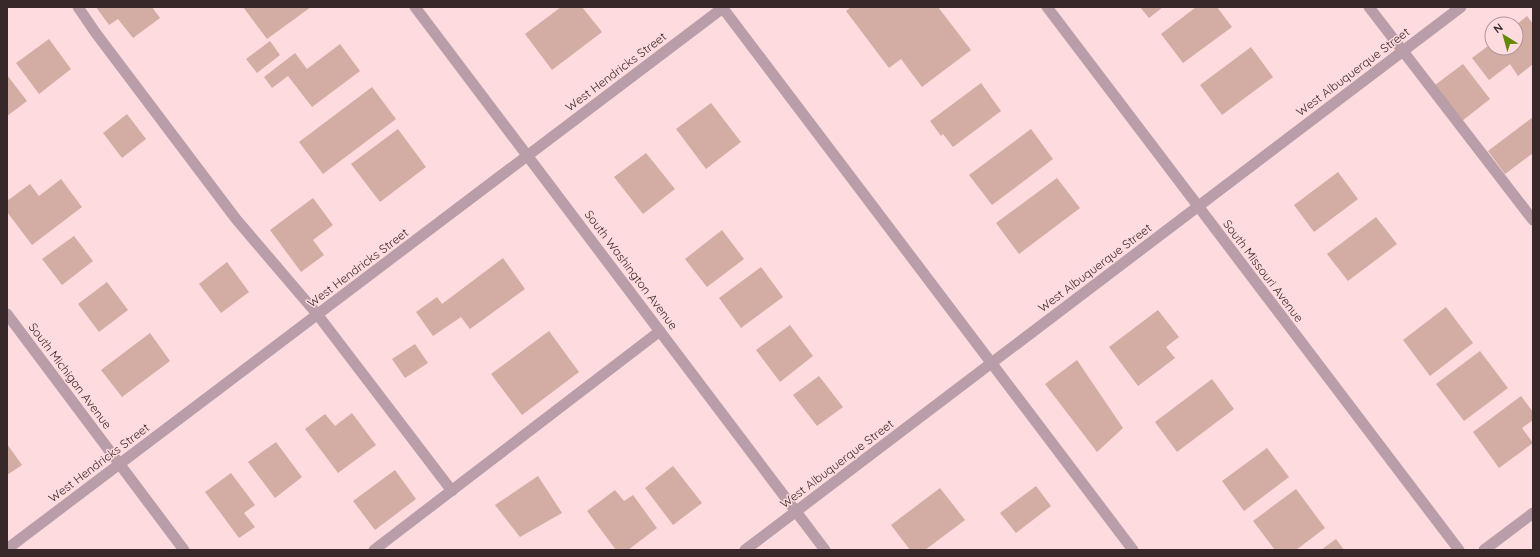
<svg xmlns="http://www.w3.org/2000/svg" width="1540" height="557" viewBox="0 0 1540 557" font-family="Quicksand,sans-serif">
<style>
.building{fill:#d3ada3}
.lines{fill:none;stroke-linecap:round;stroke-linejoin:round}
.service{stroke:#b99eaa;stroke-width:11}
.minor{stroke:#b99eaa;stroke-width:11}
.tertiary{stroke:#b99eaa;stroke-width:11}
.labels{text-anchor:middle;stroke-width:3;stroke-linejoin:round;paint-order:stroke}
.street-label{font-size:12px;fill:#382829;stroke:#fddbde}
</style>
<rect width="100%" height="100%" fill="#fddbde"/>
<path class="building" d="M96,7H152L160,18L133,38L118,19L109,25Z
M243,7H311L267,39Z
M561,7H582L602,32L552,70L525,34Z
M851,7H938L971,50L922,87L901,59L889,68L846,11Z
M1140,7H1163L1149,18Z
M1196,7H1217L1232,27L1183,63L1161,34Z
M1527,16L1533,24V64L1518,76L1510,64L1489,80L1472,58L1492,43V48H1516V25Z
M49,39L71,69L39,94L16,63Z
M270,41L280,55L257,73L246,59Z
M340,44L360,71L312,107L288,76L272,88L264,77L295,53L307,69Z
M1251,47L1273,77L1222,115L1200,85Z
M1463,64L1490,99L1462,121L1435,85Z
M7,75L27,101L7,116Z
M981,83L1001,111L953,147L943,134L941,136L930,121Z
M372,87L396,119L323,174L299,142Z
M711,103L741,142L706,169L676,129Z
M127,114L146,139L122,158L103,133Z
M1533,117V153L1505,174L1488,151Z
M398,129L426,167L380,202L351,164Z
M1031,129L1053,159L992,205L969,175Z
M646,153L675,189L643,214L614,177Z
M1338,172L1358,199L1314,232L1294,205Z
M1057,178L1080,208L1019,254L996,223Z
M61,179L82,207L32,245L7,212V201L30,184L39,196Z
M313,198L333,225L313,240L324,255L301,272L270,230Z
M1376,217L1397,244L1348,281L1327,254Z
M722,230L744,259L707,287L685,259Z
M74,236L93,261L62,285L42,259Z
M503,258L525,289L470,329L461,317L433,336L416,312L437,297L442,304Z
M227,262L249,292L221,313L199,284Z
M761,267L783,297L741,328L719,298Z
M107,282L128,310L99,332L78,304Z
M1446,307L1473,343L1430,376L1403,340Z
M1158,310L1179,337L1166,347L1175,358L1138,386L1109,347Z
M790,325L813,356L780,382L756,350Z
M549,331L579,372L522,415L491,374Z
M150,333L170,361L122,397L101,370Z
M415,344L428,363L405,378L392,359Z
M1480,351L1508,388L1464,421L1436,384Z
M1077,360L1123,428L1097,452L1045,384Z
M819,376L843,407L817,426L793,395Z
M1212,379L1234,409L1177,452L1155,422Z
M1521,396L1533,412V420L1522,428L1533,443L1499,468L1473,432Z
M352,413L376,445L338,473L305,429L325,414L335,426Z
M276,442L302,477L275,498L248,462Z
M7,444L22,465L7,475Z
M1267,448L1289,477L1244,511L1222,481Z
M673,466L702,503L673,525L645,488Z
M395,470L416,499L375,530L353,501Z
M231,473L255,505L244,513L255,527L239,538L205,492Z
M538,476L562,513L520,537L495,505Z
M1036,486L1051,506L1016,533L1000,513Z
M940,488L965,520L925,550H910L891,525Z
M1296,489L1325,528L1296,550H1275L1253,521Z
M615,490L624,501L633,495L657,528L628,550H616L587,511Z
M1336,539L1344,550H1321Z"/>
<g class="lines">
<path class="service" d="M78,7L95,32L236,219L317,314L452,491
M722,7L1133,550
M1369,7L1533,220
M374,550L660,331"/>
<path class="minor" d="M1047,7L1459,550
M7,314L184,550
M7,549L724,7
M745,550L1461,7
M1484,550L1533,513"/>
<path class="tertiary" d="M415,7L825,550"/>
</g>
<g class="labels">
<g class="street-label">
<text transform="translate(616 72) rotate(-37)" y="4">West Hendricks Street</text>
<text transform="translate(1353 72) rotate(-37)" y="4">West Albuquerque Street</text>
<text transform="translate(358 268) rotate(-37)" y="4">West Hendricks Street</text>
<text transform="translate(1095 268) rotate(-37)" y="4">West Albuquerque Street</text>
<text transform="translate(631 270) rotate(53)" y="4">South Washington Avenue</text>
<text transform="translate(1263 271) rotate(53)" y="4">South Missouri Avenue</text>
<text transform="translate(70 376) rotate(53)" y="4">South Michigan Avenue</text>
<text transform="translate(99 463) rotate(-37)" y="4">West Hendricks Street</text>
<text transform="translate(837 464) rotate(-37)" y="4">West Albuquerque Street</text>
</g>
</g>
<rect width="1540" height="557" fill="none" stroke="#382829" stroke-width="16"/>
<g transform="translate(1504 36) rotate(323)"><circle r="19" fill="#fddbde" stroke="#ae9396"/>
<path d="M0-3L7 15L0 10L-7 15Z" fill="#658809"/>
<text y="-6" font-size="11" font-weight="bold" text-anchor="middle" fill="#382829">N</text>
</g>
</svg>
